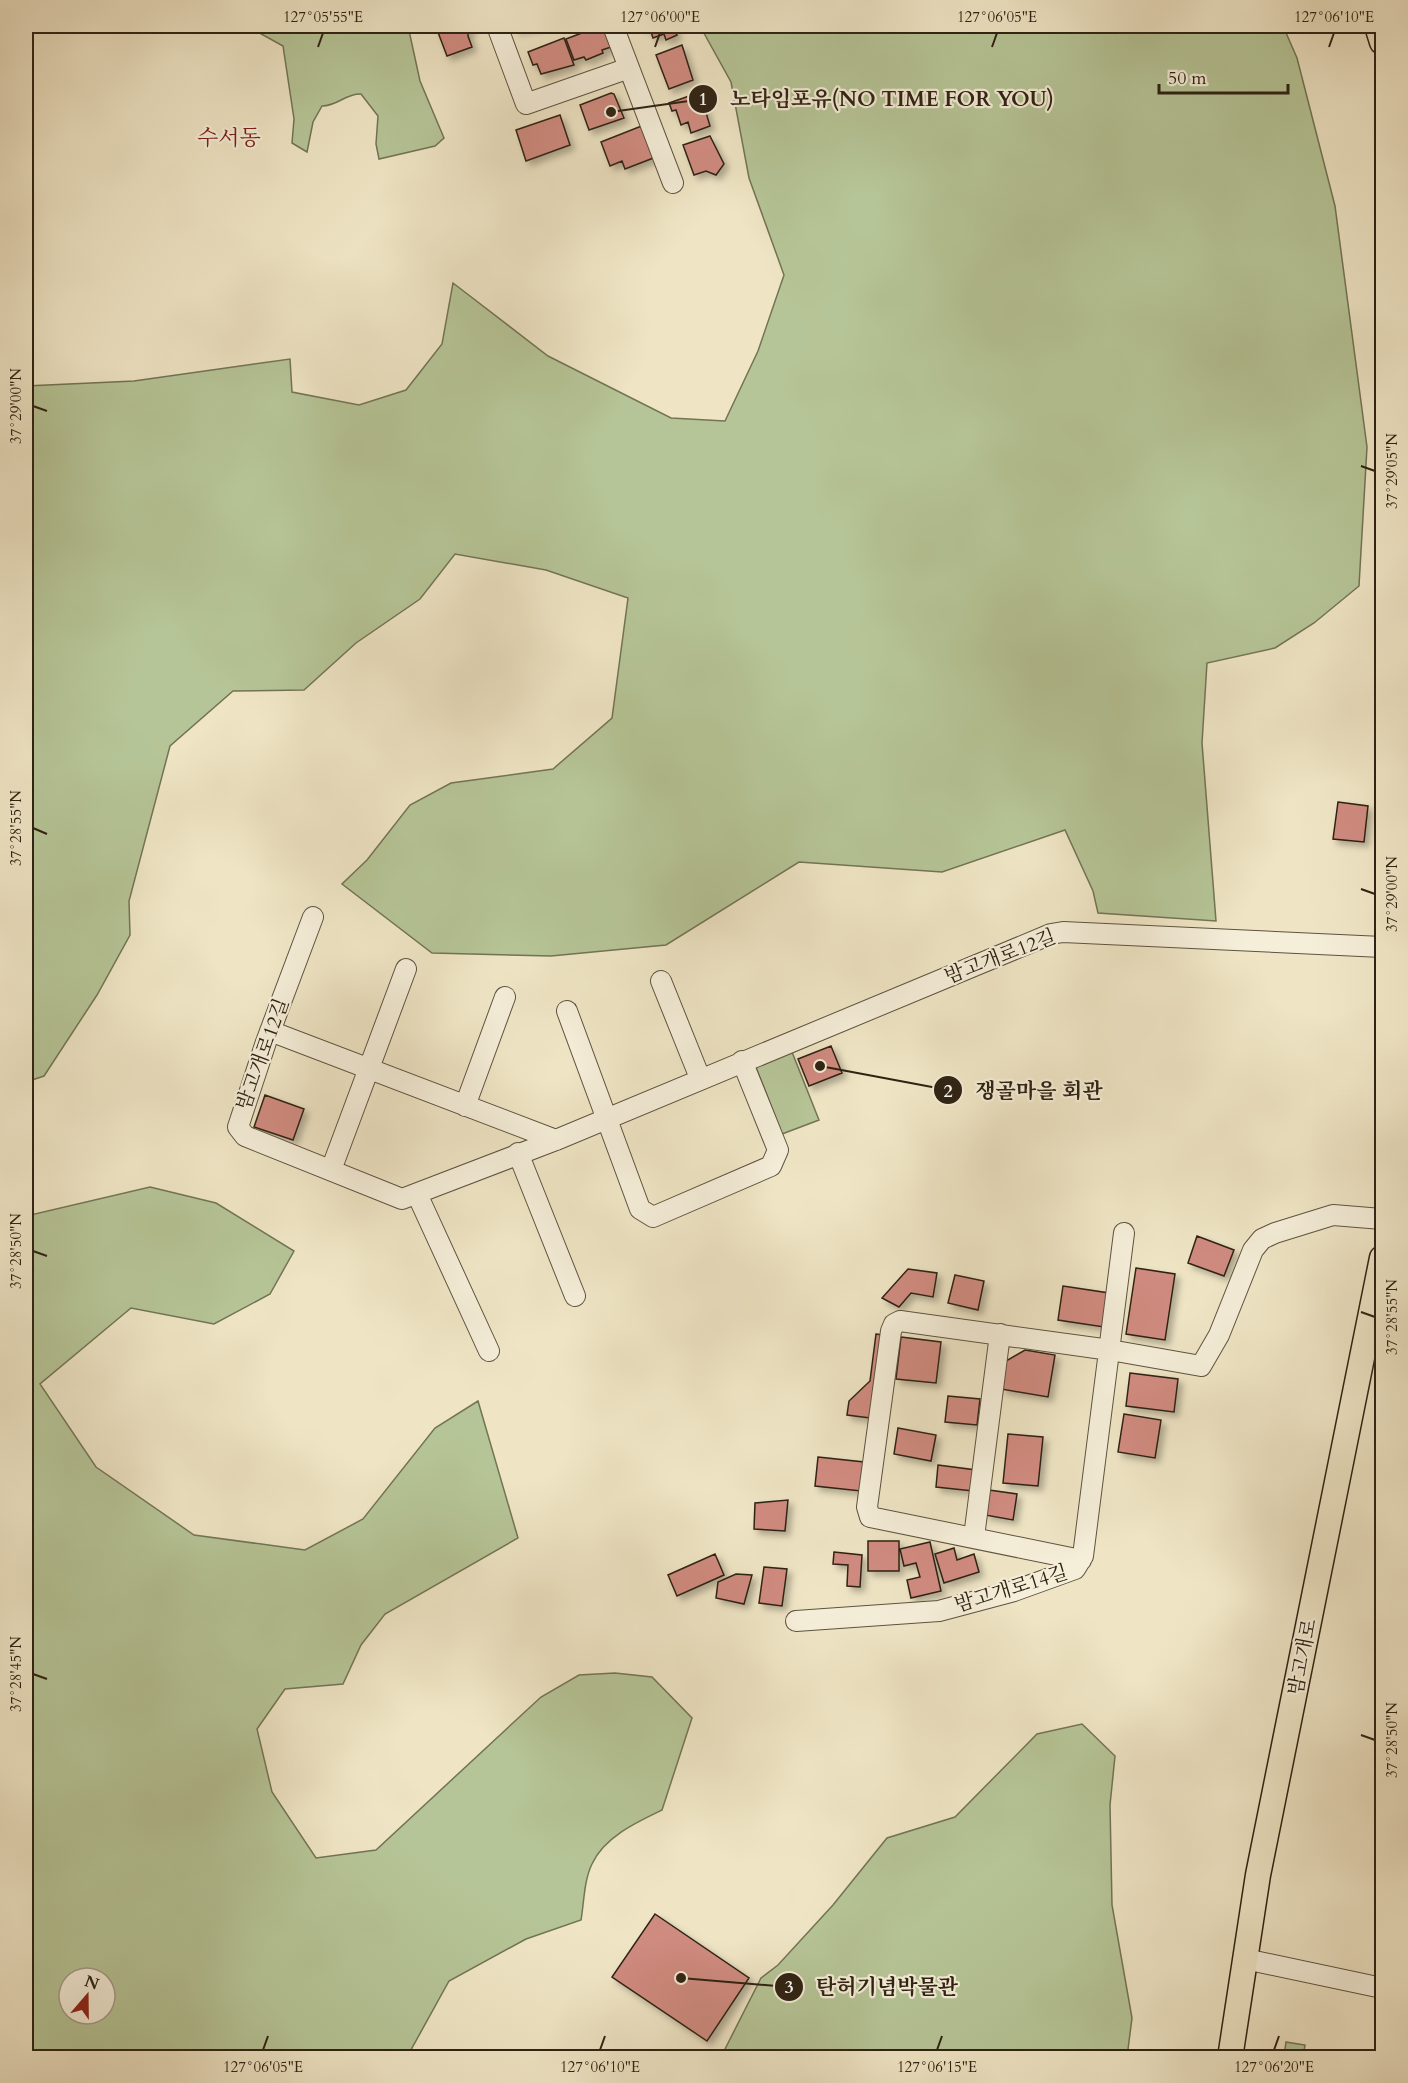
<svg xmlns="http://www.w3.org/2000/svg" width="1408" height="2083" viewBox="0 0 1408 2083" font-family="Cardo,'Noto Serif KR',serif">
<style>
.green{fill:#b6c597;stroke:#727455;stroke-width:1.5;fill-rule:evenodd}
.building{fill:#d08b80;stroke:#2e2213;stroke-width:1.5;filter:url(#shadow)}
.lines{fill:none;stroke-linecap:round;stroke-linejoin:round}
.minor-casing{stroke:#5e5340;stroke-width:22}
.major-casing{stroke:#2e2213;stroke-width:27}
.minor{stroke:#f5eed9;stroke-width:20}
.major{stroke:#efe5c5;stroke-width:24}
.ticks{fill:none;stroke:#2e2213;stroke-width:2}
.labels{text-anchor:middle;stroke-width:4.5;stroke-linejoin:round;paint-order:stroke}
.street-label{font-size:20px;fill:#2e2213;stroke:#f5eed9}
.quarter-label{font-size:22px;fill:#7a1f14;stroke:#f5eed9}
.leader{fill:none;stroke:#2e2213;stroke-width:2}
.callout-dot{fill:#2e2213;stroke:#f5eed9;stroke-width:2}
.mark-label{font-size:18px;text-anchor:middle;font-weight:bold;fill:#fff}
.callout-label{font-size:21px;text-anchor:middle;font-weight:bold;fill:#2e2213;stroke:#f5eed9;stroke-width:4.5;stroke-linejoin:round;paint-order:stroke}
.neatline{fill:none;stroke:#2e2213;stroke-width:2}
.ticks-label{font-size:15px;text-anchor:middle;fill:#2e2213}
</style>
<defs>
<filter id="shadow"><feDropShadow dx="4.5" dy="4.5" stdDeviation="3" flood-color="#0004"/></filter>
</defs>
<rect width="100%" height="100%" fill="#efe5c5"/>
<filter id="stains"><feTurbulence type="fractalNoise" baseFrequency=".00333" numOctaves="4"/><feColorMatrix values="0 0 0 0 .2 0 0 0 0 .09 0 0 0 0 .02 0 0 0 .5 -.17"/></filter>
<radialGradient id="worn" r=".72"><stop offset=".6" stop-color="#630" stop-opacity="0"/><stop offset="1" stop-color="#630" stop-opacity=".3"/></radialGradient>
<path class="green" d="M230,26H408L420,81L444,138L435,146L379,159L376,144L378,116L361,94C346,93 338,106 322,106L313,122L307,152L292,143L294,119L283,46L256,31Z
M700,26H1283L1297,58L1335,206L1367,447L1359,586L1314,623L1275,648L1207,663L1202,743L1216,921L1098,913L1093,891L1065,830L942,872L799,862L666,945L551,956L432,953L342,884L367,860L410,805L451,783L553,769L612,718L628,598L546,570L455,554L420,599L356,643L304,690L233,691L170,746L129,901L130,935L97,995L44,1076L26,1082V386L134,381L290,359L292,392L359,405L406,390L442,344L453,283L548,356L671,418L725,421L758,351L784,275L749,178L731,82Z
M790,1047L819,1120L782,1134L754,1062Z
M150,1187L216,1203L294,1251L270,1294L214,1324L131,1308L40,1384L96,1467L194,1535L305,1550L363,1519L435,1428L478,1401L518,1538L385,1614L361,1645L343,1684L285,1689L257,1729L272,1792L316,1858L376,1850L541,1697L579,1675L615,1673L652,1677L692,1718L662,1810C637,1822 604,1837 592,1864C584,1880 584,1903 581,1920L526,1939L449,1981L407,2057H26V1216ZM69,1978H105V2014H69Z
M1082,1724L1115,1756L1110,1805L1112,1905L1132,2018L1127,2057H721L761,1978L778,1965L833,1905L887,1838L955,1817L1037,1734Z
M1286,2042L1305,2045L1303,2057H1284Z"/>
<path class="building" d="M440,26H470L472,29L468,31V36L472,47L447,56L436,27Z
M514,26H540L516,30Z
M639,26H673L677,35L666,40L664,34L653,38L650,29Z
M595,28L597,32L604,29L611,47L602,50L603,53L586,60L584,57L574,60L566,39Z
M564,38L574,65L541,74L537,64L533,65L528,52Z
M682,45L693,80L669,89L656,55Z
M611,93L614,94L624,118L589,130L580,105Z
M695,94L698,101L702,99L710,126L691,133L688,122L681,125L676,110L672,111L669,103Z
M560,115L570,145L526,161L516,130Z
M644,125L656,157L625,169L622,161L610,166L601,142Z
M710,136L724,164L716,175L706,171L694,175L683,145Z
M1338,802L1368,806L1364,842L1333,839Z
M831,1046L842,1073L809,1086L798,1059Z
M265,1095L304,1109L293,1140L254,1127Z
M1197,1236L1234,1250L1224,1276L1188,1263Z
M1136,1268L1175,1274L1165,1340L1126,1334Z
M908,1269L937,1273L933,1297L911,1293L899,1307L882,1298Z
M955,1275L984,1281L978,1310L948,1303Z
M1063,1286L1109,1293L1104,1327L1058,1320Z
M876,1334L889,1336L878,1419L847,1415L849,1401L870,1381Z
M901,1337L941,1342L936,1383L896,1379Z
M1025,1350L1055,1355L1048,1397L1001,1389L1006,1361Z
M1130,1373L1178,1379L1174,1412L1126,1406Z
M948,1396L980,1399L977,1425L945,1422Z
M1124,1414L1161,1420L1155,1458L1118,1452Z
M898,1428L936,1435L931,1461L894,1454Z
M1008,1434L1043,1437L1038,1486L1003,1483Z
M818,1457L864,1462L861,1491L815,1486Z
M938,1465L976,1470L973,1491L936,1487Z
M989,1490L1017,1494L1013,1520L985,1515Z
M788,1500L785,1531L754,1529L755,1503Z
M868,1541H899V1571H868Z
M930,1542L941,1591L911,1598L907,1580L920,1577L916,1563L904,1566L900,1549Z
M954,1548L957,1560L974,1554L979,1572L944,1583L935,1554Z
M834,1552L862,1555L860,1587L847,1586L848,1565L833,1564Z
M715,1554L724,1575L677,1596L668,1575Z
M764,1567L787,1569L782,1606L759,1603Z
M736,1574L752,1575L744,1604L716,1598L718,1582Z
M655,1914L749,1978L707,2041L612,1977Z"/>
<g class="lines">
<g class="minor-casing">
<path id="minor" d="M497,26L526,104L629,68
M613,26L673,183
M313,917L266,1042L238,1127L245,1136L402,1199L556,1140L1051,934L1063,932L1382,947
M661,981L700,1078
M567,1011L640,1209L653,1217L771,1166L778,1150L742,1061
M270,1031L556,1140
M465,1106L505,997
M518,1153L575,1296
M331,1170L406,969
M417,1194L489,1351
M974,1537L1000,1334
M1081,1560L870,1517L867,1507L891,1331L894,1324L900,1321L1110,1350L1201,1366L1219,1335L1253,1250L1262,1239L1275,1233L1333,1215L1382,1219
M796,1621L939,1611L1014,1591L1075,1569L1083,1556L1124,1233
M1245,1959L1382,1988"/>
</g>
<g class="major-casing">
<path id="major" d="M1377,26L1382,42
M1230,2058L1258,1875L1382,1258"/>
</g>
<use href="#minor" class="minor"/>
<use href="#major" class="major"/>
</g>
<path class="ticks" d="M318,47L323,33M655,47L660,33M992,47L997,33M1329,47L1334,33M33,406L47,411M1361,466L1375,471M33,828L47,834M1361,889L1375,894M33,1251L47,1256M1361,1312L1375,1317M33,1674L47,1679M1361,1735L1375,1740M263,2050L268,2036M600,2050L605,2036M937,2050L942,2036M1274,2050L1279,2036"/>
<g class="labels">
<g class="street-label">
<text transform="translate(1000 956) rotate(-21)" y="7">밤고개로12길</text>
<text transform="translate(262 1054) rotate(-70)" y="7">밤고개로12길</text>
<text transform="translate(1011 1588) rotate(-17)" y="7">밤고개로14길</text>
<text transform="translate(1302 1657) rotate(-79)" y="7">밤고개로</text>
</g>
<g class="quarter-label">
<text x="229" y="145">수서동</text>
</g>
</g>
<path class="leader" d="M611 112L703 99M820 1066L948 1090M681 1978L789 1987"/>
<g class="callout-dot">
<circle cx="611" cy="112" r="6"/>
<circle cx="820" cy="1066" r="6"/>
<circle cx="681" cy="1978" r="6"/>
<circle cx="703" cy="99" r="15"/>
<circle cx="948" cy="1090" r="15"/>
<circle cx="789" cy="1987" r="15"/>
</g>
<g class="mark-label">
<text x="703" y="105">1</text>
<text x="948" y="1097">2</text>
<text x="789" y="1993">3</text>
</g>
<g class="callout-label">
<text x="892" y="106">노타임포유(NO TIME FOR YOU)</text>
<text x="1039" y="1098">쟁골마을 회관</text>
<text x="887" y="1994">탄허기념박물관</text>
</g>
<rect width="1408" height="2083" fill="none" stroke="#efe5c5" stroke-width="66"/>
<g transform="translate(87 1996) rotate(20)"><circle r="28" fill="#f5eed9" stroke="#a59c8a" stroke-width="1.5"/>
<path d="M0-4.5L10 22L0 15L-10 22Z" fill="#8f2418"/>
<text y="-9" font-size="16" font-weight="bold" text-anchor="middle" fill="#2e2213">N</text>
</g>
<path d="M1159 84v9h129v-9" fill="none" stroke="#2e2213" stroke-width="3"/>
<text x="1168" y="84" font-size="18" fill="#2e2213" stroke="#f5eed9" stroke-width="4.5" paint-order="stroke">50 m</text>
<rect x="33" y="33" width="1342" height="2017" class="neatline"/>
<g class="ticks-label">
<text x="323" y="22">127°05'55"E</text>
<text x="660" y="22">127°06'00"E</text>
<text x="997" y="22">127°06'05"E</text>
<text x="1334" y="22">127°06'10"E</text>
<text transform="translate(16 406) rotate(-90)" y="5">37°29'00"N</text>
<text transform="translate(1392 471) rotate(-90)" y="5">37°29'05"N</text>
<text transform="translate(16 828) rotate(-90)" y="5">37°28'55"N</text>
<text transform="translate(1392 894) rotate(-90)" y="5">37°29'00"N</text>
<text transform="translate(16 1251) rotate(-90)" y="5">37°28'50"N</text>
<text transform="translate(1392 1317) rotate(-90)" y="5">37°28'55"N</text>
<text transform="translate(16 1674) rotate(-90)" y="5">37°28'45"N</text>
<text transform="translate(1392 1740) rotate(-90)" y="5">37°28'50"N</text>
<text x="263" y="2072">127°06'05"E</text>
<text x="600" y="2072">127°06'10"E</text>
<text x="937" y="2072">127°06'15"E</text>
<text x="1274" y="2072">127°06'20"E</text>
</g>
<rect width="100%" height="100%" filter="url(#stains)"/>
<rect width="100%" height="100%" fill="url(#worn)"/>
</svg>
